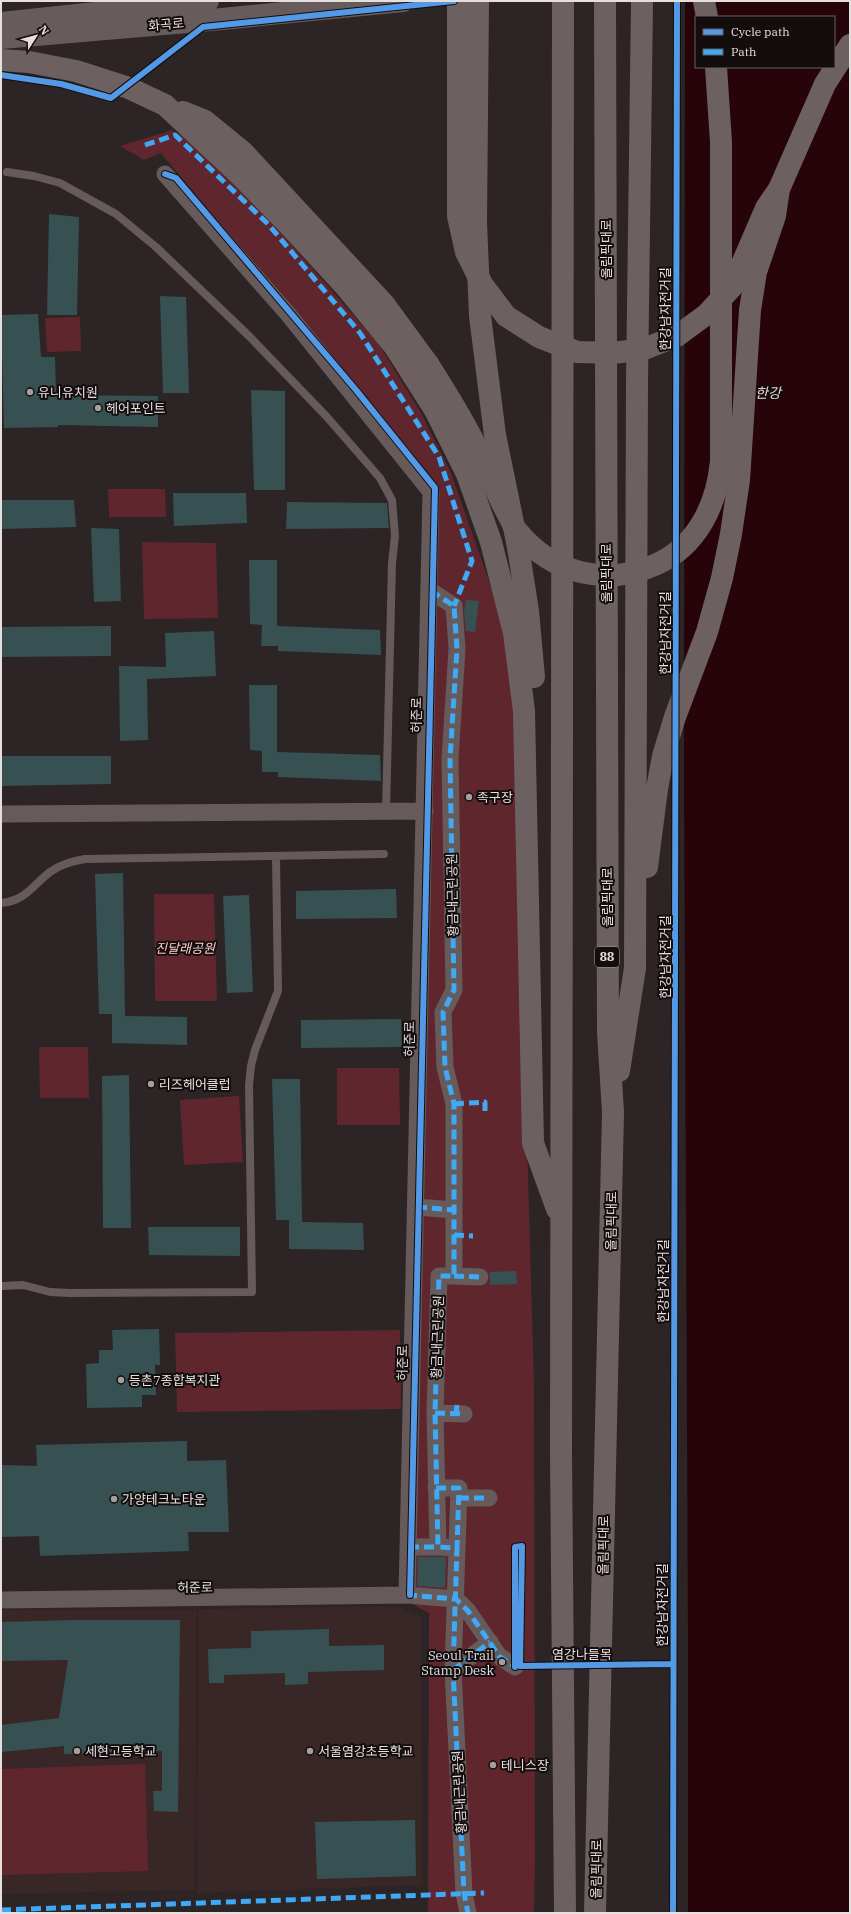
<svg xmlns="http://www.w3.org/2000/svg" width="851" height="1914" viewBox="0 0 851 1914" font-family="'IBM Plex Serif','Noto Sans KR',serif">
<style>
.built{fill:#392627}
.green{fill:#5f272d}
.water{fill:#270409;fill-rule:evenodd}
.building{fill:#375153}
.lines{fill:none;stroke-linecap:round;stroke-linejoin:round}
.lane{stroke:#675a5b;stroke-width:8}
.street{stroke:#675a5b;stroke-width:17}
.primary{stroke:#685b5b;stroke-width:22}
.highway{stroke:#6d6061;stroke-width:22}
.highway-bridge{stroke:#6d6061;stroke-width:22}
.quiet{stroke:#3fa9f5;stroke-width:5;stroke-dasharray:10 5;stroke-linecap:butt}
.cycleway-casing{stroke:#130d0d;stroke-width:8}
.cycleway{stroke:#5399e6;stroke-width:6}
.poi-dot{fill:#a69d9d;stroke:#130d0d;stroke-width:1.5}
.labels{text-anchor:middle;stroke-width:4;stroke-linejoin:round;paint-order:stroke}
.shield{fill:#130d0d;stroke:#a79f9f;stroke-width:1}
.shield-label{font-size:12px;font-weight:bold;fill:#e7dede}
.street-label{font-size:13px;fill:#e7dede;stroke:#130d0d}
.poi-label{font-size:13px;fill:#e7dede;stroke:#130d0d;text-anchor:start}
.park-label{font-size:13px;font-style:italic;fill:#fdcccd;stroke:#130d0d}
.water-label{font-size:14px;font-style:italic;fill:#eed5d6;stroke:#130d0d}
</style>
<rect width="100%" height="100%" fill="#2c2425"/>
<path class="built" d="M397,1606L421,1617L423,1885L197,1893L198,1609Z
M197,1609L195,1890L1,1894V1610Z"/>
<path class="green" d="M172,130L201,148L248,195L378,343L421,413L451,473L497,604L514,692L534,1384L535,1866L534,1913H428L429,1613L412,1604L431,811L437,484L161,153L144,160L120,146Z
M80,317L81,351L47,352L45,318Z
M108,489H165L166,517H109Z
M142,542L216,543L218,618L144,619Z
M154,894H214L217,1001H155Z
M39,1047H88L89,1098H40Z
M337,1068H399L400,1125H337Z
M239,1096L243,1162L184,1165L180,1100Z
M400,1330L401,1409L177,1412L175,1333Z
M145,1764L148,1871L1,1875V1769Z"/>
<path class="water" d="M685,1H850V1913H688V1642L684,779ZM696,17H834V67H696Z"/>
<path class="building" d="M49,214L79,217L77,315H47Z
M160,296L186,297L189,393H163Z
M38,314L41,357H55L56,395L158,396V427L58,425V427L4,428L1,315Z
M251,390L285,391V490H254Z
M173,493H246L247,523L174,526Z
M1,500H74L76,527L1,529Z
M287,502L387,503L389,528L286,529Z
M91,528L119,529L121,601L94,602Z
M249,560H277V626L380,630L381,655L278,651V646H261L262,625L250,624Z
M466,600L479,601L475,632L466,631L464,612Z
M111,626V656L1,657V627Z
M214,631L216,676L147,679L148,740L120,741L119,666L166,667L165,633Z
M249,685H277V752L380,755L381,781L278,777V772H262V751L250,750Z
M1,756H111V784L1,786Z
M123,873L125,1016L187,1017V1045L112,1043V1014H99L95,874Z
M396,889L397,918L296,919V891Z
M249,895L253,992L227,993L223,896Z
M401,1019L402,1047L301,1048V1020Z
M129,1075L131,1228H103L102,1076Z
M272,1079H300L302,1222L363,1223L364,1250L289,1249V1220H276Z
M148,1227H240V1256L149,1255Z
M516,1271L517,1284L490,1285V1272Z
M159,1329L160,1365H155L156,1395H142V1407L87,1408L86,1364L99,1363V1350H113L112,1330Z
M187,1441V1461L226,1460L229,1532H188L189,1551L40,1556L39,1536L1,1537V1465L37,1466L36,1445Z
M418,1557H446L445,1588L417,1586Z
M74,1620H180L178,1812L154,1811L153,1791H162V1751L64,1754V1746L1,1752V1725L59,1718L68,1660L1,1661V1622Z
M329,1629V1646L384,1645V1670L308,1672V1684L285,1685V1673L224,1675V1683H209L208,1649L251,1648V1631Z
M415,1820L416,1876L317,1879L315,1822Z"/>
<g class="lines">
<path class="lane" d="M7,172L34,176L60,183L116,214L156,247L249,336L327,417L380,478L392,500L395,536L392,563L386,811
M1,903C25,901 32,886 50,872C60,865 72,861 85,859L384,854
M1,1286L23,1285L50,1292L70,1293L252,1292L249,1085L251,1066L255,1050L278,991L276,856"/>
<path class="street" d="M429,590L454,606L457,649L450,759L454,990L443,1012L445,1067L454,1104V1276H439L435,1413L438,1547L457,1548L453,1670L464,1893L468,1913
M1,814L425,811
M417,1207L454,1210
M454,1276L480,1277
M435,1413L464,1414
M436,1488H459L457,1548
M459,1498H489
M409,1547H438
M407,1595L456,1599L468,1611L499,1656L515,1667
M1,1600L407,1595L431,492L288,314L165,174
M453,1670L490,1642"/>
<path class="primary" d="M1,23L208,1
M1,38L222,19L403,1"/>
<path class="highway" d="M478,1L476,223L480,316L495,435L518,547L528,611L534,677
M563,1L561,1453L565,1913
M704,1L707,17
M1,60L29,62L76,71L129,88L165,105L240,175L289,225L346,287L395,347L435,410L467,474L491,542L514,633L524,711L533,1143L557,1209
M183,112L205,121L243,152L384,304L428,364
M458,203V1
M647,867L657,789L663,756L675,717L707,632L722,578L731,534L739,480L750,310L756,272L775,216L779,189
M619,1071L635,968L637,382L642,1
M595,1913L613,1112L608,1032L605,1"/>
<path class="highway-bridge" d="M458,203V216L466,252L482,284L506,316L539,337L577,352L613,353L644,349L677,336L707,314L732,287L766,208L779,189L825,84L850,45
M428,364C444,389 460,415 474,442C486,465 495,490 507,513C511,519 513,527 518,532C553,574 607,587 657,564C698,545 717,504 721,461V142L716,67"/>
<path class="quiet" d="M145,145L175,135L268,224L360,333L439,457L472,561L454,606
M431,591L454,606L457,649L450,759L454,990L443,1012L445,1067L454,1104V1276H439L435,1413L438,1547L457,1548L453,1670L464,1893L468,1913
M454,1104L485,1102V1111
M417,1207L454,1210
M454,1235L473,1236
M454,1276L480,1277
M435,1413L464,1414
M456,1413L457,1405
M436,1488H459L457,1548
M459,1498H489
M409,1547H438
M407,1595L456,1599L468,1611L499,1656L515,1667
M453,1670L490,1642
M1,1910L484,1893"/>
<g class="cycleway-casing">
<path id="cycleway" d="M1,75L61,84L111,98L203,27L454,1
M165,174L176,178L356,390L435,488L410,1595
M515,1667V1547L522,1546L520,1666L673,1664
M673,1913L677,1"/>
</g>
<use href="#cycleway" class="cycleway"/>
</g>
<g class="poi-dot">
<circle cx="30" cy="392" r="4"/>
<circle cx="98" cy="408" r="4"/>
<circle cx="469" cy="797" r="4"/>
<circle cx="151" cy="1084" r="4"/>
<circle cx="121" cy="1380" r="4"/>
<circle cx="114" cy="1499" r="4"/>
<circle cx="502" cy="1662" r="4"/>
<circle cx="77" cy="1751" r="4"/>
<circle cx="310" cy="1751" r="4"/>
<circle cx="493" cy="1765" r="4"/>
</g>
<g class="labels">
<rect class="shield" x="595" y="947" width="24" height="20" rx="3"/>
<g class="shield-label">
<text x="607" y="961">88</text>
</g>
<g class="street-label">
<text transform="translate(166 24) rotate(-5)" y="5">화곡로</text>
<text transform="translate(606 249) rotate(-90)" y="5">올림픽대로</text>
<text transform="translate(665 309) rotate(-90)" y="5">한강남자전거길</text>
<text transform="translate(606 573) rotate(-90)" y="5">올림픽대로</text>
<text transform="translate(665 633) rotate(-90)" y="5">한강남자전거길</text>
<text transform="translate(416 715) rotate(-89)" y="5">허준로</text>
<text transform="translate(452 895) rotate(-91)" y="5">황금내근린공원</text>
<text transform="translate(607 897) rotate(-90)" y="5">올림픽대로</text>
<text transform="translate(665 957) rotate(-90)" y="5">한강남자전거길</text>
<text transform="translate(409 1039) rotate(-89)" y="5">허준로</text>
<text transform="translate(611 1221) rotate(-89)" y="5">올림픽대로</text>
<text transform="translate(663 1281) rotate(-90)" y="5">한강남자전거길</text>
<text transform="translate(437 1337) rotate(-88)" y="5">황금내근린공원</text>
<text transform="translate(402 1363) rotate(-89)" y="5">허준로</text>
<text transform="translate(603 1545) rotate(-89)" y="5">올림픽대로</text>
<text transform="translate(195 1587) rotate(-1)" y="5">허준로</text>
<text transform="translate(662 1605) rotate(-90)" y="5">한강남자전거길</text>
<text x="582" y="1659">염강나들목</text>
<text transform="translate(459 1792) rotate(-93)" y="5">황금내근린공원</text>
<text transform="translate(596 1869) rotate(-89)" y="5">올림픽대로</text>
</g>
<g class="poi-label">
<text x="38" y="397">유니유치원</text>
<text x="106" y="413">헤어포인트</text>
<text x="477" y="802">족구장</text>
<text x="159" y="1089">리즈헤어클럽</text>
<text x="129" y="1385">등촌7종합복지관</text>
<text x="122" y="1504">가양테크노타운</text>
<text x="494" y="1660" text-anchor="end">Seoul Trail<tspan x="494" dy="15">Stamp Desk</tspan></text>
<text x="85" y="1756">세현고등학교</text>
<text x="318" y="1756">서울염강초등학교</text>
<text x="501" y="1770">테니스장</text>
</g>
<g class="park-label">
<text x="185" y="953">진달래공원</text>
</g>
<g class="water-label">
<text x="768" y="398">한강</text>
</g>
</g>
<rect width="851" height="1914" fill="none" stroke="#e7dede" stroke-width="4"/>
<rect x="695" y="16" width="140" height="52" fill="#130d0d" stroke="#686161"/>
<rect x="703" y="29" width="20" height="6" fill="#5399e6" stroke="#686161"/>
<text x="731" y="36" font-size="12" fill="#e7dede">Cycle path</text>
<rect x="703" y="49" width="20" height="6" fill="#3fa9f5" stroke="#686161"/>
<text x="731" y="56" font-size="12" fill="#e7dede">Path</text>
<g transform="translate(36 36) rotate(54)" stroke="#130d0d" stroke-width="3" paint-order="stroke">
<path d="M0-3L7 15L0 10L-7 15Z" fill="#e7dede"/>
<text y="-6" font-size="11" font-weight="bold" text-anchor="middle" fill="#e7dede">N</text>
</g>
</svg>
